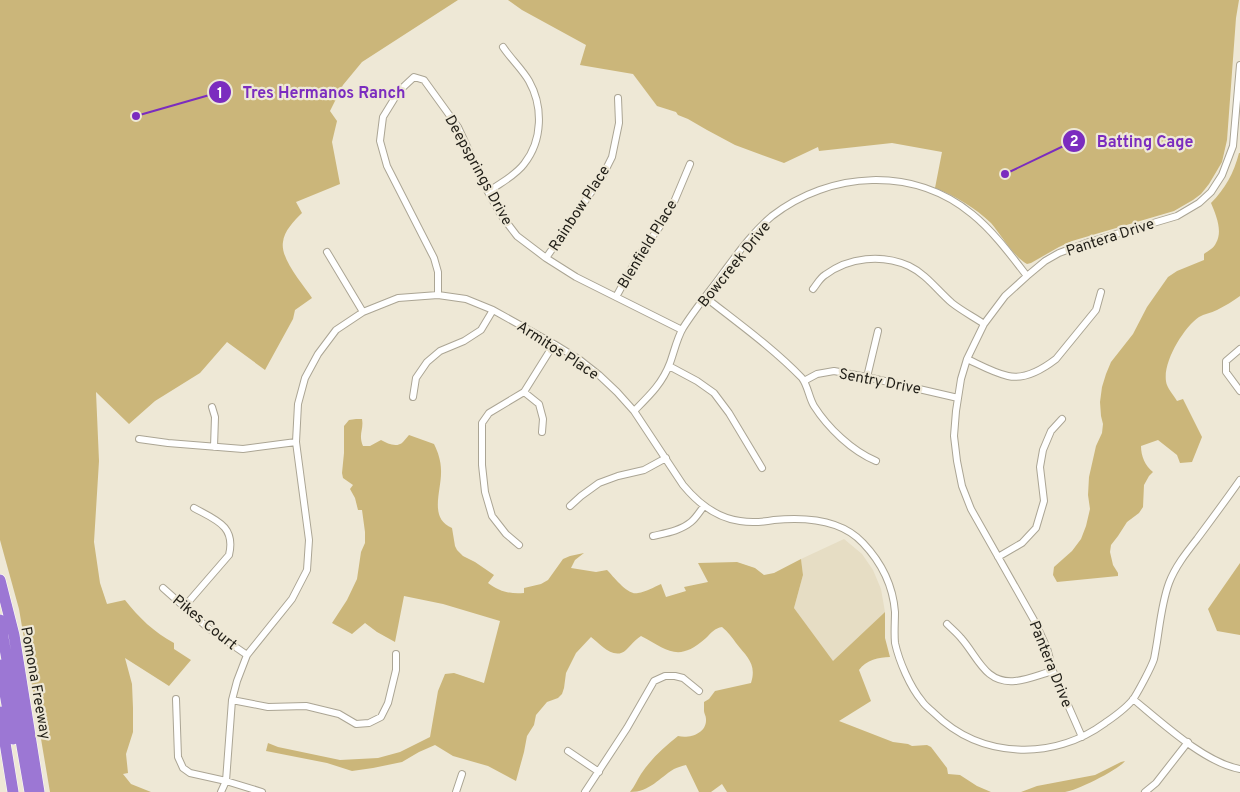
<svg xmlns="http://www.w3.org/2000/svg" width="1240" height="792" viewBox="0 0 1240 792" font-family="Overpass,sans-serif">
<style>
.built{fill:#e6ddc4}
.green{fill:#cbb67a}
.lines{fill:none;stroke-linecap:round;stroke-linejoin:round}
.minor-casing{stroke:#aba594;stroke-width:8}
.motorway-casing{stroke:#fff;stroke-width:12}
.minor{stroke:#fff;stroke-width:6}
.motorway{stroke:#9c77d4;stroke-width:11}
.labels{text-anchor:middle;stroke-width:4.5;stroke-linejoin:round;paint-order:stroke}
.street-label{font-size:15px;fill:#201e17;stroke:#eee8d6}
.leader{fill:none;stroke:#7b2cbf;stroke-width:2}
.callout-dot{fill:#7b2cbf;stroke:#eee8d6;stroke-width:2}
.mark-label{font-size:15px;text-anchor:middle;font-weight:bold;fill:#fff}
.callout-label{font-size:16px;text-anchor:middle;font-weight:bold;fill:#7b2cbf;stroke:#eee8d6;stroke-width:4.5;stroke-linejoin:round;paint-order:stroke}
</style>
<rect width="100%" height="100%" fill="#eee8d6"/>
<path class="built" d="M844,539L862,554L873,570L881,589L885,612L833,662L794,608L803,575L801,559Z"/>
<path class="green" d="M0,0H458L362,62L343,85L330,111L337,121L332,142L340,184L296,202L302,213C294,221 284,231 283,242C280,259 303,284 312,298L295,310L293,319L265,370L227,342L200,373L155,401L129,424L96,392L99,461L94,542L100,583L107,604L125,600C139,618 154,632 174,643V649L191,660L169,686L125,658L132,684L133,708V732L126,754L128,773L123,774L131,784L151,792H50L19,609L0,540Z
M508,0H1239L1236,18L1227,140L1222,162L1209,184L1201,194L1193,200L1174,211L1072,241L1059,247L1031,263L1027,264C1013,256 1002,236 991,223C975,208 956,196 935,188L942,152L892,143L819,151L818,147L784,163L735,145L707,130L688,119L678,115L676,112L657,106L633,74L580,65L586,45L522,10Z
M1239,153H1240V296C1233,301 1225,306 1217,310C1211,313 1204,314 1199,317C1183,328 1160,366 1167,385C1169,390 1174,396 1177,401L1183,399L1202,437L1192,462L1180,463L1177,455L1158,440L1141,446C1141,456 1145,466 1153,472L1149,476L1144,485L1143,507L1139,513L1127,522L1118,536L1111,545L1110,552L1113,565L1118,573V576L1057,582L1053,575L1054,567L1072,551L1081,539L1086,526L1090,509L1088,495L1089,477L1096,446L1102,433L1103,424L1101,416L1100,402L1102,387L1106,374L1111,362L1133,334L1147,307L1168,277L1177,271L1204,260V254C1208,251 1214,248 1216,243C1223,231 1216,215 1211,203C1225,189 1234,173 1239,153Z
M356,419H362C364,430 358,434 363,446H370L381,440C388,444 397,448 403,442C405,440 407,437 409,435L434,444C438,452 441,461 441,470C442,490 428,518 452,528L455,546L457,550L463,556L475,562L494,575L488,583C500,592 510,594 524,593V588L541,584L548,580L563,559L570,556L584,553L575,560L571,568L596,572L607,570C614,577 628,596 638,593C646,592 654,587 661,584L666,597L686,591L684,587L708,582L698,563L737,562L755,568L764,575L774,573L801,559L803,575L794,608L833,661L885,612V638L890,657C879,657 866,660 859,670L871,701L839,721L893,742L908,744L912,746L927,745L931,747L947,768L948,774L960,775L977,786L991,792H727L722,784L711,792H699L686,765C682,766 678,767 674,769C659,778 650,792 630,792C635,786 637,780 641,774C651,759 664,747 678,736C690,739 707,733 706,719C706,716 704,713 704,711C704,709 704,704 704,702L709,699L715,691L751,683C757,664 747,657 736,643C732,637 728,632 722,627C715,628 711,633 706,638C678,663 668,650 641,636C634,641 631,645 626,650C614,661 600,644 591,637L576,653L566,673L564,688L562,694L558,698L547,702L536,715L534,725L527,736L524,752L516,781L488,766L453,756L435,745L419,752L402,762L373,768L352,771L327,763L266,751L268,743L278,747L340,760L378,758L400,752L430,737L438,691L445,674L454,673L484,683L500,621L443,604L404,596L395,642L377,632L365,623L352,634L332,623L347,600L357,579L361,552L365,543V532L362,510H358L355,498L350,489L353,485L343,478L342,473L344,453V426L349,420Z
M1240,563V635L1217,631L1208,609Z
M1125,761C1118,770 1076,791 1065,792C1051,792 1036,792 1021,792L1037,786L1095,775L1121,762Z"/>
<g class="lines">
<g class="minor-casing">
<path id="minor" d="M488,192C500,183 515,176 524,164C543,140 543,106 529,81C522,69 511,59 503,47
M327,252L363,312
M546,258L603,175L612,157L619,123L618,98
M813,289C817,284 820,278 825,275C849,257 882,254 909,266C926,274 938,291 952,303C962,311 974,317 984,324
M438,295V272L434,258L387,166L380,141L383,117L399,91L414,77L424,80L458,127L488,192L501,215L517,236L546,258L576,277L682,330
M616,297L634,264L647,244L661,225L674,202L690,164
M705,297C738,323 773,348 802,378C808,386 809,398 814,406C828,428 852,451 876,461
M1240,349L1226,361V372L1240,391
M967,359C980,365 994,373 1008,376C1025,380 1043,369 1056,359L1096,310L1101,292
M669,366L697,381L714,393L729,413L762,468
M867,377L878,331
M804,381L817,374L834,371L867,377L958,398
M524,392L539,404L543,419L542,432
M413,397L416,378L427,362L440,351L464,341L481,330L493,310
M212,407L215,417L214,447
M634,411C649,396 662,384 670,363C674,352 677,338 683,328C695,309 710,291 723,273C738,253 753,232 772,216C830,171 914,166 972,214C993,231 1010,254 1027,276
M139,439L168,443L243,449L296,442
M570,506L581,496L599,483L618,476L644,470L666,458
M653,536C666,533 680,531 691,522C696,518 700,511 704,506
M519,545L506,534L492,516L485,492L482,465V423L489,413L524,392L554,344
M998,557L1022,543L1036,528L1044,501L1040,467L1043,450L1051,431L1062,419
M163,588L208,628L247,655
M184,607L229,555C236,526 216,520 194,508
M947,624C952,629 957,633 961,638C978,657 985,684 1015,681C1028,680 1041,674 1053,671
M176,699L178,757L183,768L190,773L226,781L262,792
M1133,699C1161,722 1205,763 1240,769
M232,700L268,707L306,706L339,714L356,724L369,723L381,717L388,703L396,670V654
M1082,737L1053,671L1047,648L1035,622L971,509L962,486L957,461L954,436L956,411L961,379L967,359L984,324L1005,296L1027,276L1045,261L1059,253L1089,242L1177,216L1199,203L1211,192L1222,175L1233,146L1240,65
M568,751L599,772
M221,792L226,781L232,700L237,681L247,655L292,599L307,570L309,540L296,442L298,404L305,378L318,354L336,330L363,312L398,298L438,295L466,299L493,310L554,344L580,360L599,375L617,392L634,411L683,485C697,502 717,518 740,521C752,523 763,522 774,520C805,517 841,519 863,543C881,562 893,586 895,612C895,622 894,633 895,643C899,661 910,687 922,701C925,706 930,709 934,713C981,759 1053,761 1105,723C1115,716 1127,708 1134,698C1139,690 1151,668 1154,659C1155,654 1156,648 1157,642C1160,623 1162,602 1169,583C1175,567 1186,553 1197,539C1211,520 1226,500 1240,480
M456,792L462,774
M585,792L627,728L654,681L665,676H675L683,678L699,691
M1145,792L1156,783L1188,742"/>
</g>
<g class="motorway-casing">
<path id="motorway" d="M0,580L14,635L39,792
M0,620L30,792
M0,665L13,739
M0,712L13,792"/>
</g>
<use href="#minor" class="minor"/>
<use href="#motorway" class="motorway"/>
</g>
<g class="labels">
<g class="street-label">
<text transform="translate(479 170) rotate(61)" y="5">Deepsprings Drive</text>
<text transform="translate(579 208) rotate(-57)" y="5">Rainbow Place</text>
<text transform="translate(1110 237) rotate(-18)" y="5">Pantera Drive</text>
<text transform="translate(647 244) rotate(-59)" y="5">Blenfield Place</text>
<text transform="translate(734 264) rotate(-51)" y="5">Bowcreek Drive</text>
<text transform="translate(558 350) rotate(33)" y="5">Armitos Place</text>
<text transform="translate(880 381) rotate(11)" y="5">Sentry Drive</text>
<text transform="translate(205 622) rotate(39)" y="5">Pikes Court</text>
<text transform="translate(1051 664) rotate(68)" y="5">Pantera Drive</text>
<text transform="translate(36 683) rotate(80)" y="5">Pomona Freeway</text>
</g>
</g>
<path class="leader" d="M136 116L220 92M1005 174L1074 141"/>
<g class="callout-dot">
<circle cx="136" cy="116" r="5"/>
<circle cx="1005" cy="174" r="5"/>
<circle cx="220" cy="92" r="12"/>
<circle cx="1074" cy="141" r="12"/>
</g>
<g class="mark-label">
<text x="220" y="98">1</text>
<text x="1074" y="146">2</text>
</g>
<g class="callout-label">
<text x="324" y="98">Tres Hermanos Ranch</text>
<text x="1145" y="147">Batting Cage</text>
</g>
</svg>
